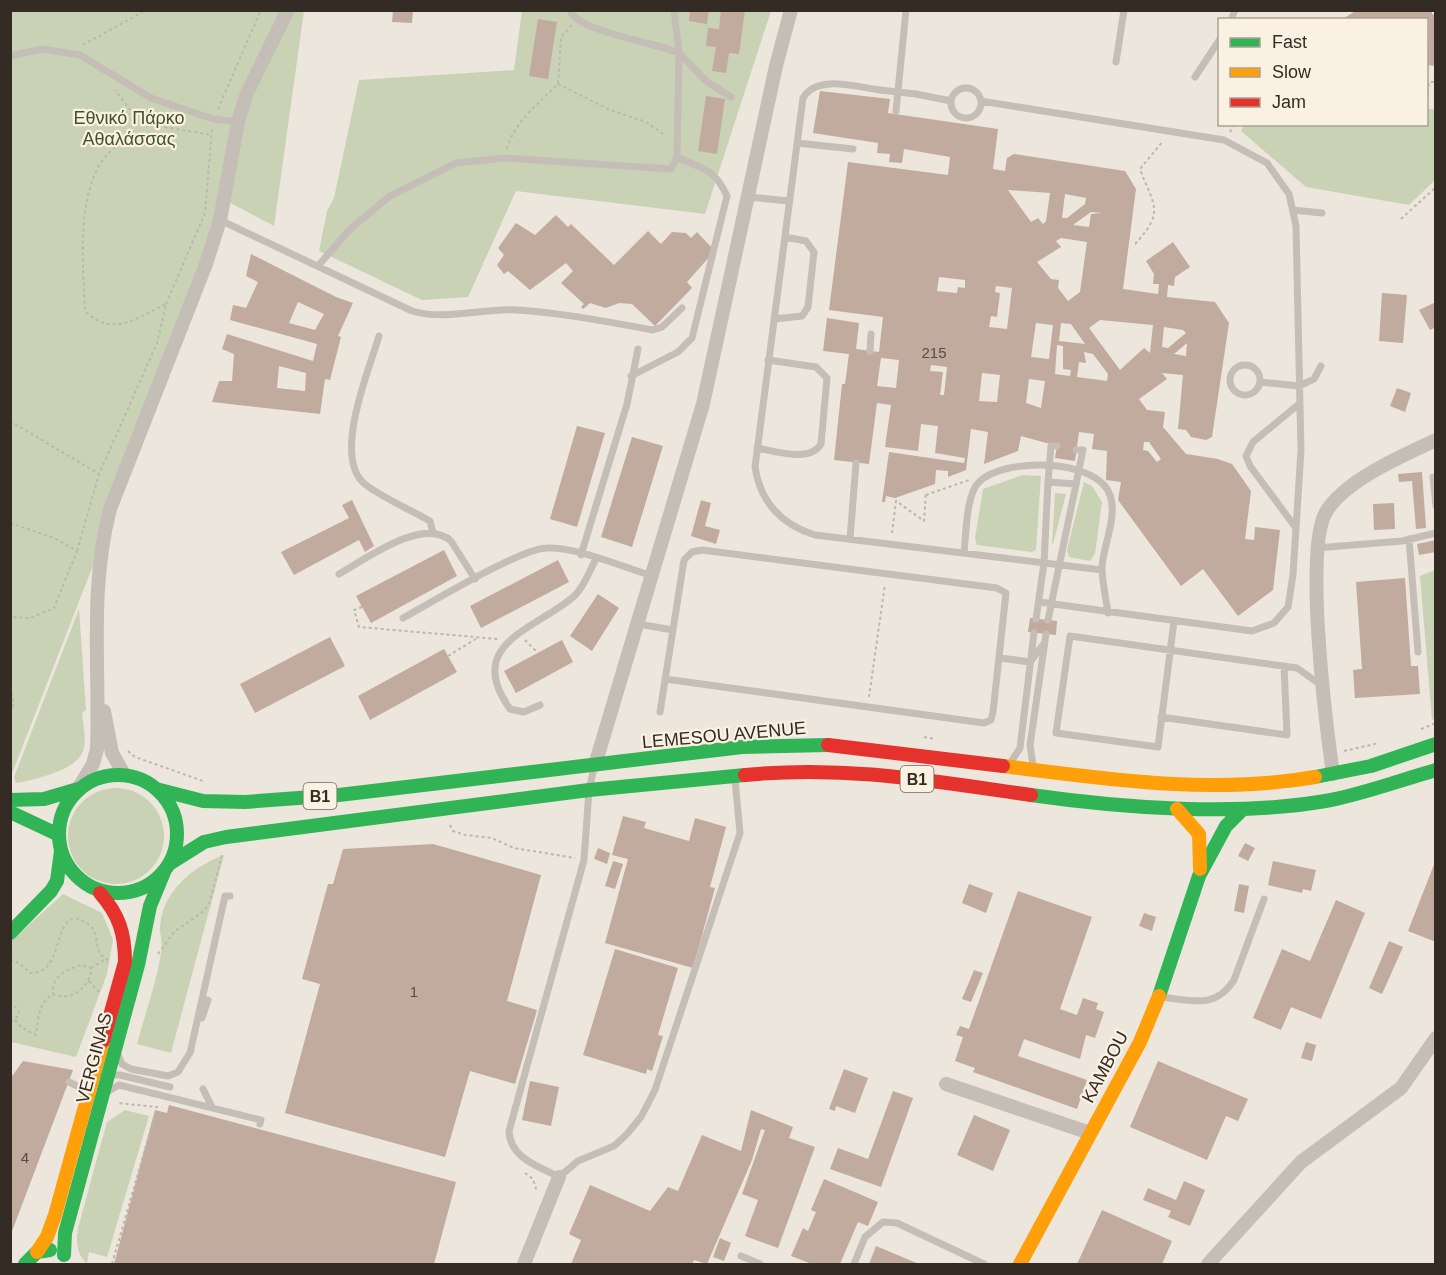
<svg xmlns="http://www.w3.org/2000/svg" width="1446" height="1275" viewBox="0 0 1446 1275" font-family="Arial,sans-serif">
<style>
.green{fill:#cad2b6}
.building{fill:#c0ab9e;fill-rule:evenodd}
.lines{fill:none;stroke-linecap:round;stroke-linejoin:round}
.path{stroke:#bdb6af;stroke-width:2;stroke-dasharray:3 3;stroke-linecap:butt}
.lane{stroke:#c4beb7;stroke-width:7}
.street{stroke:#c4beb7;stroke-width:14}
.fast{stroke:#30b455;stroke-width:14}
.slow{stroke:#ff9f0a;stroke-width:14}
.jam{stroke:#e5322d;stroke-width:14}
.lane-bridge{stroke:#c4beb7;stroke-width:7}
.labels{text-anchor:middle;stroke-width:4.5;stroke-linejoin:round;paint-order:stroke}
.number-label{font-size:15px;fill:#584b43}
.shield{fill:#faf1e3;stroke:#70665e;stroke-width:1.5}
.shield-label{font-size:16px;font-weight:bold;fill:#352b25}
.park-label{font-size:18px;fill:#405428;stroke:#faf1e3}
.street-label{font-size:18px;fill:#352b25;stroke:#faf1e3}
</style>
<rect width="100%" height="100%" fill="#ece6dd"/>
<path class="green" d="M11,11H304L274,226L225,200L131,468L11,776Z
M522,11H771L705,214L516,191L468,297L422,300L319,251L327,211L334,198L359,80L514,70Z
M1435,91V180L1409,205L1306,187L1241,131L1245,124H1426L1427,109H1434Z
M1023,475L1041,476L1036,550L1031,552L977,545L975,538L983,489Z
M1084,482L1092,486L1102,502L1095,554L1090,561L1069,557L1067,550Z
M1055,493L1066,494L1053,544L1052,543Z
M1435,570L1436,718L1432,720L1420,576Z
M79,609L86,710L82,713C83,724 87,741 83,751C77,770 34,780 16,783L14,777Z
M68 836a48 48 0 1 1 96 0a48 48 0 1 1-96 0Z
M224,855L171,1053L137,1044C145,1014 156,984 161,954C163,945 160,936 160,927C162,891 194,866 224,855Z
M63,894L102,913L113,940L107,974L76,1057L11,1042V941Z
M125,1110L149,1116L107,1257L89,1252L87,1264C76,1253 76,1242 78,1228L107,1122Z"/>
<path class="building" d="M393,10H413L412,23L392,22Z
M690,10H709L707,24L689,21Z
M721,10H745L739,54L729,53L726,73L712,71L716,47L706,46L708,28L719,29Z
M1357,10H1432V14L1436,15V66L1427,65L1429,20H1341Z
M538,19L557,22L548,79L529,76Z
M820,91L890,99L888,113L998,129L993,169L1005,171L1007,158L1014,154L1125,171L1136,189L1123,289L1158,294L1159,284H1153L1154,274L1146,261L1173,242L1190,267L1175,277L1174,286L1168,285L1167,297L1215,302L1229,323L1212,437L1206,440L1191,437L1186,430L1178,429L1183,375L1162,373L1167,379L1139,399L1147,410L1165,412L1163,427L1186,454L1218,459L1232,464L1251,491L1245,539L1254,540L1255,527L1280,530L1273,590L1238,616L1203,569L1181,586L1118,500L1121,482L1106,480L1107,451L1092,449L1094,434L1079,432L1075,461L1055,458L1057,446L1021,436L1018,451L984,464L988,432L971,429L966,470L948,477V471L936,470L935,484L895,498L886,496L885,502H882L889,452L964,463L965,458L935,453L938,426L921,424L918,451L885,447L891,405L877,403L869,464L834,460L842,384H845L849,354L823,351L827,318L859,323L856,349L879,352L883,317L829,310L848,162L948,175L950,157L904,149L902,163L889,162L890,154L877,153L878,143L813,133ZM1008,190L1050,193L1046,221L1043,224L1038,218L1031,222ZM1065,194L1086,198L1085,204L1067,218H1062ZM1091,212L1102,213L1091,214L1089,227L1073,225ZM1061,238L1087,242L1080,292L1068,301L1058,288L1059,280L1051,279L1037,262L1061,247L1056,241ZM939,277L965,280V288L958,287L957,293L937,291ZM996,286L1012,288L1007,329L989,327L991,316L997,317L1000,293L995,292ZM1100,320L1153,325L1150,353L1144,348L1120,370L1089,328ZM1036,323L1053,325L1049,359L1031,357ZM1061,323L1071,324L1085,344L1059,341ZM1164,327L1183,330L1186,333L1168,348L1162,347ZM1187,343L1186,356L1174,354ZM1057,345L1063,346V369L1071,370L1070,376L1055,374ZM1084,352L1093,354L1108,374L1107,381L1077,377L1079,362L1086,363ZM881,358L899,360L896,388L877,386ZM931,365L947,367L944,395H940L943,372L930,371ZM982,373L1000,375L997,402L979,401ZM1029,379L1045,381L1041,408L1026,403ZM1144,442H1149L1161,459L1157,462L1148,451L1143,450Z
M706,96L725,99L717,154L698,151Z
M556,215L568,227L571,224L614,265L648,231L661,244L672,232L686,233L691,238L697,232L713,249L712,254L687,282L692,288L655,326L632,304L619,303L606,308L590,303L583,309L581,307L584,304L561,283L573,271L566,263L530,290L508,271L504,274L497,265L504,255L498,248L516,223L535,235Z
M251,254L336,297L353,303L338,336L341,337L330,380L325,379L320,414L212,402L219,381H232L234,354L222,349L227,334L313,361L317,344L230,320L233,305L246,308L258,282L246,276ZM298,302L324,314L315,330L289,323ZM279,366L306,373L305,391L277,388Z
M1382,293L1407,295L1403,343L1379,341Z
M1436,302V327L1430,330L1419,310Z
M1397,388L1411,393L1405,412L1390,406Z
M577,426L605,433L577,527L550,519Z
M632,437L663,446L632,547L601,537Z
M1422,472L1426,528L1416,529L1412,481L1399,482L1398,474Z
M352,500L374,546L365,552L359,540L294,575L281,552L349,518L342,505Z
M701,500L711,503L705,526L720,530L716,544L691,536Z
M1394,503L1395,529L1374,530L1373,504Z
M1436,540V552L1419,555L1417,544Z
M444,550L457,576L371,623L356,596Z
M558,560L569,582L481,628L470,606Z
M1405,578L1411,666H1418L1420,694L1355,698L1353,670L1362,669L1356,582Z
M598,594L619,608L592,651L570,636Z
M1030,618L1057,621L1056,635L1028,632Z
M330,637L345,666L255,713L240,684Z
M562,640L573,662L516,693L504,671Z
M444,649L457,672L370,720L358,696Z
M623,816L646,822L644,828L689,841L695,818L726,827L710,887L715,888L693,968L605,943L628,859L612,855Z
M1245,843L1255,848L1248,861L1238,856Z
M433,844L541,875L507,1001L537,1010L515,1084L470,1071L445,1157L285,1113L320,984L302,979L328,884H333L343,849Z
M598,848L610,853L607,864L594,859Z
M613,861L623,864L615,889L605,886Z
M1273,861L1316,870L1311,891L1303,889L1302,893L1268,885Z
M1435,862H1436V942L1408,931Z
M969,884L993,893L986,913L962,903Z
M1239,884L1249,886L1244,913L1234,911Z
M1018,891L1092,917L1060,1009L1077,1015L1083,998L1098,1003L1096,1009L1104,1012L1095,1038L1086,1035L1080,1059L1024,1039L1018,1056L1087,1080L1077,1109L973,1072L975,1068L955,1061L963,1037L956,1035L960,1026L969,1029Z
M1336,900L1365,913L1321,1019L1291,1007L1281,1030L1253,1018L1282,949L1310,961Z
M1144,913L1156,917L1152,931L1139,926Z
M1389,941L1403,947L1382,994L1369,988Z
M615,949L678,968L658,1035L663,1036L652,1071L647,1069L646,1074L583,1055Z
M974,970L983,973L971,1002L962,999Z
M1306,1042L1316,1045L1312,1061L1301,1058Z
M23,1061L73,1070L11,1234L10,1079Z
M1158,1061L1248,1099L1238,1121L1226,1116L1207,1160L1130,1127Z
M844,1069L868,1078L855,1113L836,1106L835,1111L829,1109Z
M530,1081L559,1087L551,1126L522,1120Z
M893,1091L913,1098L881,1187L830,1169L838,1148L868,1159Z
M169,1105L456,1182L434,1264H114L155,1110L167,1113Z
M751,1110L793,1127L789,1138L815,1147L778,1248L745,1236L758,1200L742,1194L765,1130L761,1129L752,1160L707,1264L694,1260L692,1264H571L581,1240L569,1234L590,1185L650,1211L668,1187L678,1191L702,1135L741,1151Z
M974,1115L1010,1130L993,1171L957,1155Z
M824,1179L878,1202L868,1226L858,1222L840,1264H812L791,1256L803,1228L808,1231L816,1212L811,1210Z
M1184,1181L1205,1190L1190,1226L1168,1217L1171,1211L1143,1200L1148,1188L1176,1200Z
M1102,1210L1172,1241L1162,1264H1077Z
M720,1238L731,1243L724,1261L713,1257Z
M876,1246L919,1264H869Z"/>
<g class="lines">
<path class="path" d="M83,45L146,10
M558,84L608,109L646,122L666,136
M1426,104L1429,82H1436
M218,109L261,10
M135,122L212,135
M1230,132L1235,124
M507,149C514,122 539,103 558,84L561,37L572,25
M1401,219L1436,187
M1135,244C1166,211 1153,205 1140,169L1163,141
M166,304L205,213L212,129
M10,421L99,474
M926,495L969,480
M10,523L54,538L77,551L54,608L30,618L10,617
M892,533L896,501L924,521L926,492
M77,551L99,474L157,343L166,304C137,318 112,338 85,311C83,268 77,202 100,164C114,142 127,147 135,116L115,90
M362,607L354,610L359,627L498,639
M525,640L538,653
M448,656L479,637
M10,687L14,704L10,711
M869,697L885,584
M1421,729L1436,723
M924,737L936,739
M128,751L135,757L203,781
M1344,751L1379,743
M450,825L453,831L465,835L492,838L514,848L575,858
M158,954L174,932L204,911L210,902L222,855
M10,960L19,963L30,973C64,973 52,924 74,918C100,925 93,935 100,954L109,961
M91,968L104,960
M89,981L99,992
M10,1002L19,1011L17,1017L10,1022
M15,1020L21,1027L36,1035C38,1019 38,1003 53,994C70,1003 92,986 91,968L82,965C68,968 50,978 53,994
M525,1173L533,1179L537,1192
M112,1264L157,1107L117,1103"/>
<path class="lane" d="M570,10C577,32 655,42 679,53L674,10
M1231,20L1235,10
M679,53L706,81L731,97
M10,56L42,49L80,55L151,98L213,119L238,122
M1116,62L1124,10
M1195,77L1220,39
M951 103a15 15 0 1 1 30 0a15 15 0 1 1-30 0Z
M880,90C856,87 817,74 803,98L755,467C760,502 782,525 815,535L1102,570
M916,94L951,101
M981,101L1224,140L1267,163L1289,194L1296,226L1301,450L1293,575L1288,607L1274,623L1252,631L1039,602
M896,111L906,10
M797,143L853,149
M677,157L679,53
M748,197L789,201
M1293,210L1322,213
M220,220L412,311C446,321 482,308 517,310C563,313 608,322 653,330L662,327L682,308
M318,266L350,229L390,196L456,163L505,158L671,169L677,157C704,170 714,168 727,196L692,338L678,352L631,376
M774,319L802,316L808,307L814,252L806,241L785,237
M379,336C369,370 331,459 366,485C385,499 409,509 430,521L433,533
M870,351L871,334
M1230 380a15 15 0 1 1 30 0a15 15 0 1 1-30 0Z
M1260,382L1299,386L1314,379L1321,366
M757,448C775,451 810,463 821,444L827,378L816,367L768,360
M1433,477L1436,506
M1296,528L1250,466L1246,456L1253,442L1299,404
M850,539L856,463
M1409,539L1418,652
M1316,548L1402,541L1436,533
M964,553C966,535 966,494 979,482C1004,457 1097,458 1110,495C1118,516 1103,546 1102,567C1102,582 1106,598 1108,613
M581,555L627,404L638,349
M339,574C366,559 423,516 451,541L475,579
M403,618C431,603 521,548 547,548C578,547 622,567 653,576
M1036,619L1044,563L1048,482L1076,484L1048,620
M1174,621C1169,663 1163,705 1158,747L1056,733L1070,636L1297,668L1321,685
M638,624L673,630
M1000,658L1030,662L1043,645
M540,705L524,712L510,709C464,645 533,630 572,598C583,589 589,572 596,559
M660,712L684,560L692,552L702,550L997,588L1006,593L993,712L991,720L984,723L665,679
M1161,717L1287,735L1284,666
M1011,762L1020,748L1034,633
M1033,765L1030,745L1046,634
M594,768L589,790L584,860L509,1131C510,1158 538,1166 559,1177L578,1161L614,1146L627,1134L641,1117L655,1090L740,833L735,779
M1161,997C1191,1000 1215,1010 1234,980L1264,899
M202,1018L208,1000
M190,1053L225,896H230
M118,1055L122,1064L131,1069L168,1076L178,1072L191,1051
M112,1075H120L170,1087
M69,1082L87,1091
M203,1089L212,1107
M107,1092L119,1085L261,1120L260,1124
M741,1256L760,1264
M854,1264L865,1237L883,1222L897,1223L984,1264"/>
<path class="street" d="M104,711L112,753L124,774
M595,765L703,404L776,66L791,10
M1333,774C1326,725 1304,550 1326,512C1344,481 1403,455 1436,440
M78,789L93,764L97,749C100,665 89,591 110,509L206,264L220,220L238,122L247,93L288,10
M946,1084L1090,1133
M524,1264L559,1177
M1208,1264L1301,1162L1401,1088L1436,1038"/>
<path class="fast" d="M59 834a59 59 0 1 1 118 0a59 59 0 1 1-118 0Z
M1315,777L1371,766L1436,744
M156,789L203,801L245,802L339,795L742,747L828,745
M1031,795C1122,808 1240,817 1331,800C1366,793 1401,780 1436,770
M10,800L44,799L78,789
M10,812L59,835
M169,864L204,842L226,837L589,790L745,775
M1199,876L1226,826L1243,809
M10,933L51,891L57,881L61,851
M1159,996L1199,876
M64,1255L65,1233L138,965L150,906L164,872
M25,1264L37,1252L50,1250"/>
<path class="slow" d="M1003,766C1105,779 1213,795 1315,777
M1177,809L1199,834L1200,869
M37,1252L47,1237L55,1215L103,1041
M1020,1264L1140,1042L1159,996"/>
<path class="jam" d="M828,745L1003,766
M745,775C846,765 932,781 1031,795
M100,893C119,915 125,933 125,962L103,1041"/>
<path class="lane-bridge" d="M880,90L916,94
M1048,482L1051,446H1057
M1076,484L1083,450H1076"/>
</g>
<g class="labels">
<g class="number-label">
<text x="934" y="358">215</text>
<text x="414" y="997">1</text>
<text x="25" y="1163">4</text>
</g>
<g class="shield">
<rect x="900.5" y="766" width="33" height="26" rx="4.5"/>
<rect x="303.5" y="783" width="33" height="26" rx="4.5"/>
</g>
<g class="shield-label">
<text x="917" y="785">B1</text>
<text x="320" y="802">B1</text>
</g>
<g class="park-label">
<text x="129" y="124">Εθνικό Πάρκο<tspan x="129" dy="21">Αθαλάσσας</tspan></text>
</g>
<g class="street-label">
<text transform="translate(724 735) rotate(-5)" y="6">LEMESOU AVENUE</text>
<text transform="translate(94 1058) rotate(-75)" y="6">VERGINAS</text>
<text transform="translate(1105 1067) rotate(-62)" y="6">KAMBOU</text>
</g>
</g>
<rect width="1446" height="1275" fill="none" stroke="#352b25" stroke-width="24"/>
<rect x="1218" y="18" width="210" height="108" fill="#faf1e3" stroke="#aba297" stroke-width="1.5"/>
<rect x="1230" y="38" width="30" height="9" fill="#30b455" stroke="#aba297" stroke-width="1.5"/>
<text x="1272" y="48" font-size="18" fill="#352b25">Fast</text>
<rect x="1230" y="68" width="30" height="9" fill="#ff9f0a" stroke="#aba297" stroke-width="1.5"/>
<text x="1272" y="78" font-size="18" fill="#352b25">Slow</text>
<rect x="1230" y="98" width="30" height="9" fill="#e5322d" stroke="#aba297" stroke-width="1.5"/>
<text x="1272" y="108" font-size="18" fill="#352b25">Jam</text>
</svg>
